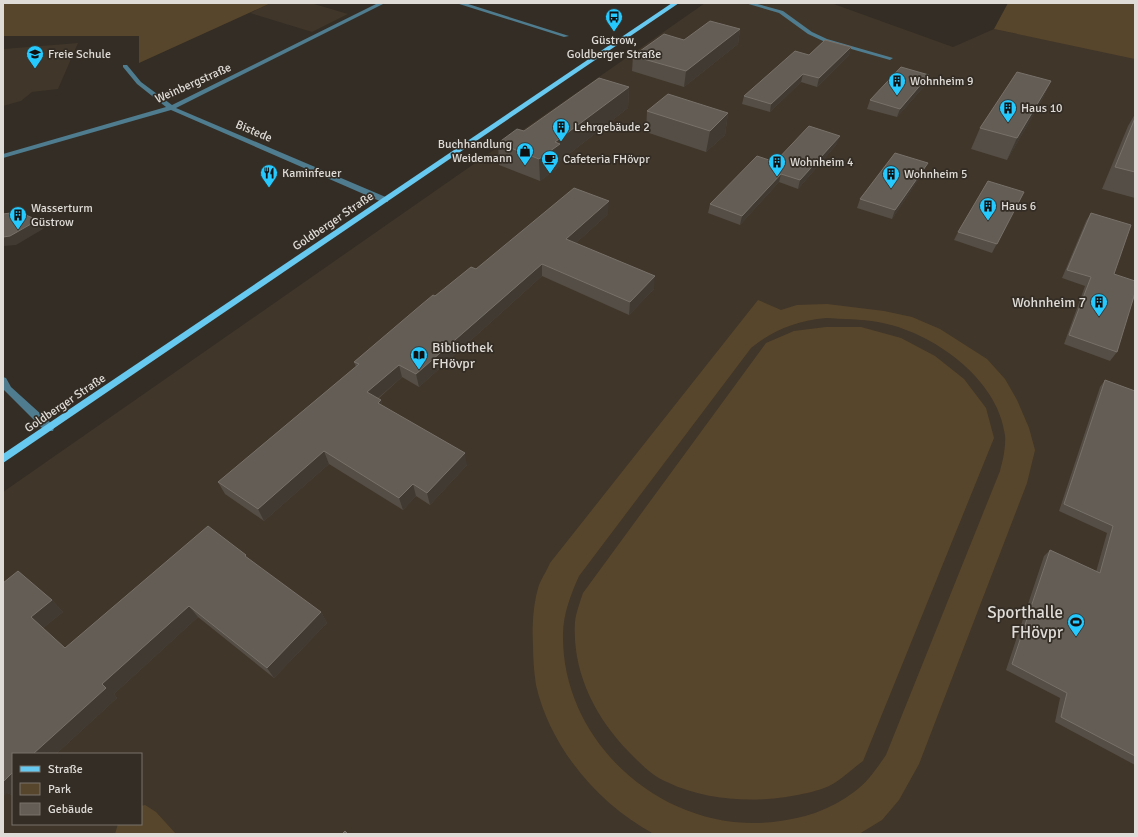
<svg xmlns="http://www.w3.org/2000/svg" width="1138" height="837" viewBox="0 0 1138 837" font-family="Signika,sans-serif">
<style>
.built{fill:#403629;fill-rule:evenodd}
.green{fill:#58462c;fill-rule:evenodd}
.lines{fill:none;stroke-linecap:round;stroke-linejoin:round}
.minor{fill:#4f7c8f;fill-rule:evenodd}
.major{fill:#67c8f0;fill-rule:evenodd}
.wall{fill:#544e46}
.shaded-wall{fill:#413a32}
.building{fill:#635d55;stroke:#77716a}
.labels{text-anchor:middle;stroke-width:3.5;stroke-linejoin:round;paint-order:stroke}
.far-poi-label{font-size:12px;fill:#dfdbd6;stroke:#332d25;text-anchor:start}
.far-street-label{font-size:12px;fill:#dfdbd6;stroke:#332d25}
.poi-label{font-size:14px;fill:#dfdbd6;stroke:#332d25;text-anchor:end}
.near-poi-label{font-size:17px;fill:#dfdbd6;stroke:#332d25;text-anchor:end}
</style>
<rect width="100%" height="100%" fill="#332d25"/>
<path class="built" d="M271,3H311L348,14L312,32L250,13Z
M705,3H831L953,47L994,29L1135,58V834H3V492ZM13,754H141V824H13Z
M78,43L58,89L32,92L21,101L3,106V49Z"/>
<path class="green" d="M3,3H271L139,63V36H3Z
M1008,3H1135V59L994,29Z
M758,300L781,310L797,305L827,304L884,311L912,317L940,329L987,359L1005,379L1017,400L1029,428L1035,450L1027,483L919,764L899,800L882,820L859,834H654C598,804 550,747 536,685C534,672 533,658 533,645C532,626 533,604 539,585C542,578 547,570 550,563ZM826,318C843,319 861,319 878,322C931,331 998,378 1005,435C1006,447 1003,460 1000,471L886,755C877,768 867,783 854,792C831,810 802,819 773,822C665,834 561,744 563,634C563,614 571,594 579,576L751,348C774,329 797,321 826,318Z
M826,327H861L901,338L935,356L964,379L986,408L994,438L863,761C852,769 841,780 829,786C814,793 784,798 767,799C733,801 698,797 667,782C652,776 640,763 629,752C595,717 572,672 575,622C576,613 580,602 583,593L766,343L794,331Z
M145,805L156,812L176,834H115L118,824H141V806Z"/>
<g class="lines">
<path class="minor" d="M378,3H385L176,108L388,198V202H382L171,110L3,158V154L166,107L137,84L123,67V65H127L141,82L172,105Z
M456,3H465L569,36L564,37Z
M745,3H754L783,11L812,32L827,39L893,58L890,60L823,41L808,34L779,13Z
M3,377L6,378L11,387L53,425L54,428L53,431H45L3,389Z"/>
<path class="major" d="M672,3H679L3,463V454Z"/>
</g>
<path class="wall" d="M740,29L738,44L684,87L632,71L633,56L684,40Z
M851,47L849,55L817,87L801,82L770,112L742,104L744,96L809,55Z
M1051,81L1041,102L1007,160L971,149L980,128Z
M927,83L897,117L867,109L870,100Z
M629,87L628,108L560,161V166L540,181L499,165L498,143Z
M647,111L728,113L725,135L706,152L646,132Z
M1135,114V198L1102,189L1128,126Z
M837,144L798,189L779,182L740,225L708,213L710,204L775,162Z
M924,171L892,219L857,208L860,199Z
M1024,192L992,253L954,240L958,232Z
M1091,213L1114,274L1117,352L1110,361L1064,344L1085,286L1062,278L1086,221Z
M608,214L576,243L654,289L629,315L542,276L419,387L402,377L378,399L381,400L382,405L467,465L430,505L416,496L403,510L329,464L264,521L225,494L218,482L356,367L354,362L435,296L476,269Z
M1105,380L1135,391V765L1055,722L1060,698L1006,670L1044,556L1050,550L1096,572L1107,533L1059,511L1100,387Z
M248,559L321,612L327,623L274,678L198,617L114,694L117,698L56,754H13V794L12,795L7,793L3,583L52,600L63,612L43,628L65,648Z"/>
<path class="shaded-wall" d="M740,29L738,44L684,87L686,71Z
M851,47L849,55L817,87L819,78Z
M803,74L801,82L770,112L771,104Z
M929,75L927,83L897,117L900,109Z
M1051,81L1041,102L1007,160L1017,138Z
M629,87L628,108L560,161V166L540,181L539,159L555,142Z
M728,113L725,135L706,152L710,131Z
M840,136L837,144L798,189L800,180Z
M928,163L924,171L892,219L895,210Z
M781,174L779,182L740,225L742,216Z
M609,201L608,214L566,252V239Z
M38,220L43,229L16,245L3,246V237Z
M542,264V276L419,387L416,374Z
M655,276L654,289L629,315L630,302Z
M399,365L402,377L370,405L367,392Z
M381,400L384,413L378,403Z
M324,451L329,464L264,521L258,509Z
M465,453L467,465L430,505L427,493Z
M413,484L416,496L403,510L399,498Z
M52,600L63,612L43,628L77,659L31,617Z
M189,606L198,617L114,694L117,698L56,754H33L102,684Z
M321,612L327,623L274,678L267,668Z
M13,772V794L12,795L7,793L3,797V782Z"/>
<path class="building" d="M710,21L740,29L686,71L633,56L664,34L684,40Z
M825,40L851,47L819,78L803,74L771,104L744,96L795,51L809,55Z
M901,67L929,75L900,109L870,100Z
M1017,72L1051,81L1017,138L980,128Z
M599,78L629,87L555,142L560,144L539,159L498,143L517,129L524,131Z
M668,94L728,113L710,131L647,111Z
M1135,118V172L1115,167Z
M809,126L840,136L800,180L781,174L742,216L710,204L757,156L775,162Z
M895,153L928,163L895,210L860,199Z
M988,181L1024,192L997,244L958,232Z
M574,188L609,201L566,239L655,276L630,302L542,264L416,374L399,365L367,392L381,400L378,403L465,453L427,493L413,484L399,498L324,451L258,509L218,482L359,364L354,362L421,305L433,295L435,296L471,267L476,269Z
M18,212L38,220L10,236L3,237V214Z
M1091,213L1131,225L1114,274L1135,281V293L1117,352L1069,335L1091,277L1067,270Z
M1105,380L1135,391V756L1061,717L1067,693L1012,664L1050,550L1100,573L1113,526L1064,504Z
M208,526L246,555L245,556L321,612L267,668L189,606L102,684L106,688L33,754H13V772L3,782V583L18,571L52,600L31,617L65,648Z
M345,831L348,834H342Z"/>
<defs>
<g id="bus-pin" transform="scale(0.9)"><path d="M0 17L-7.5 6A9.5 9.5 0 1 1 7.5 6Z" fill="#26c9fe" stroke="#332d25"/><path d="M-5-6H5V4H4V6H2V4H-2V6H-4V4H-5ZM-3.5-4V0h7V-4ZM-3.5 1.2v1.5H-2V1.2ZM2 1.2v1.5H3.5V1.2Z" fill="#111"/></g>
<g id="school-pin" transform="scale(0.9)"><path d="M0 17L-7.5 6A9.5 9.5 0 1 1 7.5 6Z" fill="#26c9fe" stroke="#332d25"/><path d="M0-5L7-2L0 1L-7-2ZM-4 1L0 2.5L4 1V4Q0 6-4 4Z" fill="#111"/></g>
<g id="building-pin" transform="scale(0.9)"><path d="M0 17L-7.5 6A9.5 9.5 0 1 1 7.5 6Z" fill="#26c9fe" stroke="#332d25"/><path d="M-4-6H4V6H1V3H-1V6H-4ZM-2.5-4.3h1.7v1.8h-1.7ZM.8-4.3h1.7v1.8H.8ZM-2.5-1h1.7V.8h-1.7ZM.8-1h1.7V.8H.8Z" fill="#111"/></g>
<g id="shop-pin" transform="scale(0.9)"><path d="M0 17L-7.5 6A9.5 9.5 0 1 1 7.5 6Z" fill="#26c9fe" stroke="#332d25"/><path d="M-5-2.5h2.3a2.7 3.5 0 0 1 5.4 0H5L5.5 6h-11ZM-1.5-2.5h3a1.5 2.3 0 0 0-3 0Z" fill="#111"/></g>
<g id="cafe-pin" transform="scale(0.9)"><path d="M0 17L-7.5 6A9.5 9.5 0 1 1 7.5 6Z" fill="#26c9fe" stroke="#332d25"/><path d="M-5.5-4.5H6V0H3Q3 3.5 0 3.5H-2.5Q-5.5 3.5-5.5 0ZM3-3.2v2h1.7v-2ZM-6 4.5H4V6H-6Z" fill="#111"/></g>
<g id="restaurant-pin" transform="scale(0.9)"><path d="M0 17L-7.5 6A9.5 9.5 0 1 1 7.5 6Z" fill="#26c9fe" stroke="#332d25"/><path d="M-5-6h1v4h1v-4h1v4h1v-4h1v5L-1.5 .5V6h-2V.5L-5-1ZM5-6V6H3V1.5H1.5Q1.5-4 5-6Z" fill="#111"/></g>
<g id="library-pin" transform="scale(0.9)"><path d="M0 17L-7.5 6A9.5 9.5 0 1 1 7.5 6Z" fill="#26c9fe" stroke="#332d25"/><path d="M-6-4Q-3-5.5-.7-3.5V5Q-3 3-6 4ZM6-4Q3-5.5 .7-3.5V5Q3 3 6 4Z" fill="#111"/></g>
<g id="stadium-pin" transform="scale(0.9)"><path d="M0 17L-7.5 6A9.5 9.5 0 1 1 7.5 6Z" fill="#26c9fe" stroke="#332d25"/><path d="M0-5a6.5 5 0 1 0 0 10a6.5 5 0 1 0 0-10ZM-3.5-1.8h7v3.6h-7Z" fill="#111"/></g>
</defs>
<g fill-rule="evenodd">
<use href="#bus-pin" x="614" y="17"/>
<use href="#school-pin" x="35" y="54"/>
<use href="#building-pin" x="897" y="81"/>
<use href="#building-pin" x="1008" y="108"/>
<use href="#building-pin" x="561" y="127"/>
<use href="#shop-pin" x="525" y="151"/>
<use href="#cafe-pin" x="550" y="159"/>
<use href="#building-pin" x="777" y="162"/>
<use href="#restaurant-pin" x="269" y="173"/>
<use href="#building-pin" x="891" y="174"/>
<use href="#building-pin" x="988" y="206"/>
<use href="#building-pin" x="18" y="215"/>
<use href="#building-pin" x="1099" y="302"/>
<use href="#library-pin" x="419" y="355"/>
<use href="#stadium-pin" x="1076" y="622"/>
</g>
<g class="labels">
<g class="far-poi-label">
<text x="614" y="44" text-anchor="middle">Güstrow,<tspan x="614" dy="14">Goldberger Straße</tspan></text>
<text x="48" y="58">Freie Schule</text>
<text x="910" y="85">Wohnheim 9</text>
<text x="1021" y="112">Haus 10</text>
<text x="574" y="131">Lehrgebäude 2</text>
<text x="512" y="148" text-anchor="end">Buchhandlung<tspan x="512" dy="14">Weidemann</tspan></text>
<text x="563" y="163">Cafeteria FHövpr</text>
<text x="790" y="166">Wohnheim 4</text>
<text x="282" y="177">Kaminfeuer</text>
<text x="904" y="178">Wohnheim 5</text>
<text x="1001" y="210">Haus 6</text>
<text x="31" y="212">Wasserturm<tspan x="31" dy="14">Güstrow</tspan></text>
</g>
<g class="far-street-label">
<text transform="translate(193 83) rotate(-24)" y="4">Weinbergstraße</text>
<text transform="translate(254 131) rotate(23)" y="4">Bistede</text>
<text transform="translate(333 221) rotate(-34)" y="4">Goldberger Straße</text>
<text transform="translate(65 403) rotate(-34)" y="4">Goldberger Straße</text>
</g>
<g class="poi-label">
<text x="1086" y="307">Wohnheim 7</text>
<text x="432" y="352" text-anchor="start">Bibliothek<tspan x="432" dy="16">FHövpr</tspan></text>
</g>
<g class="near-poi-label">
<text x="1063" y="618">Sporthalle<tspan x="1063" dy="20">FHövpr</tspan></text>
</g>
</g>
<rect width="1138" height="837" fill="none" stroke="#dfdbd6" stroke-width="8"/>
<rect x="12" y="753" width="130" height="72" fill="#332d25" stroke="#78736c"/>
<rect x="20" y="766" width="20" height="6" fill="#67c8f0" stroke="#78736c"/>
<text x="48" y="773" font-size="12" fill="#dfdbd6">Straße</text>
<rect x="20" y="783" width="20" height="12" fill="#58462c" stroke="#78736c"/>
<text x="48" y="793" font-size="12" fill="#dfdbd6">Park</text>
<rect x="20" y="803" width="20" height="12" fill="#635d55" stroke="#78736c"/>
<text x="48" y="813" font-size="12" fill="#dfdbd6">Gebäude</text>
</svg>
